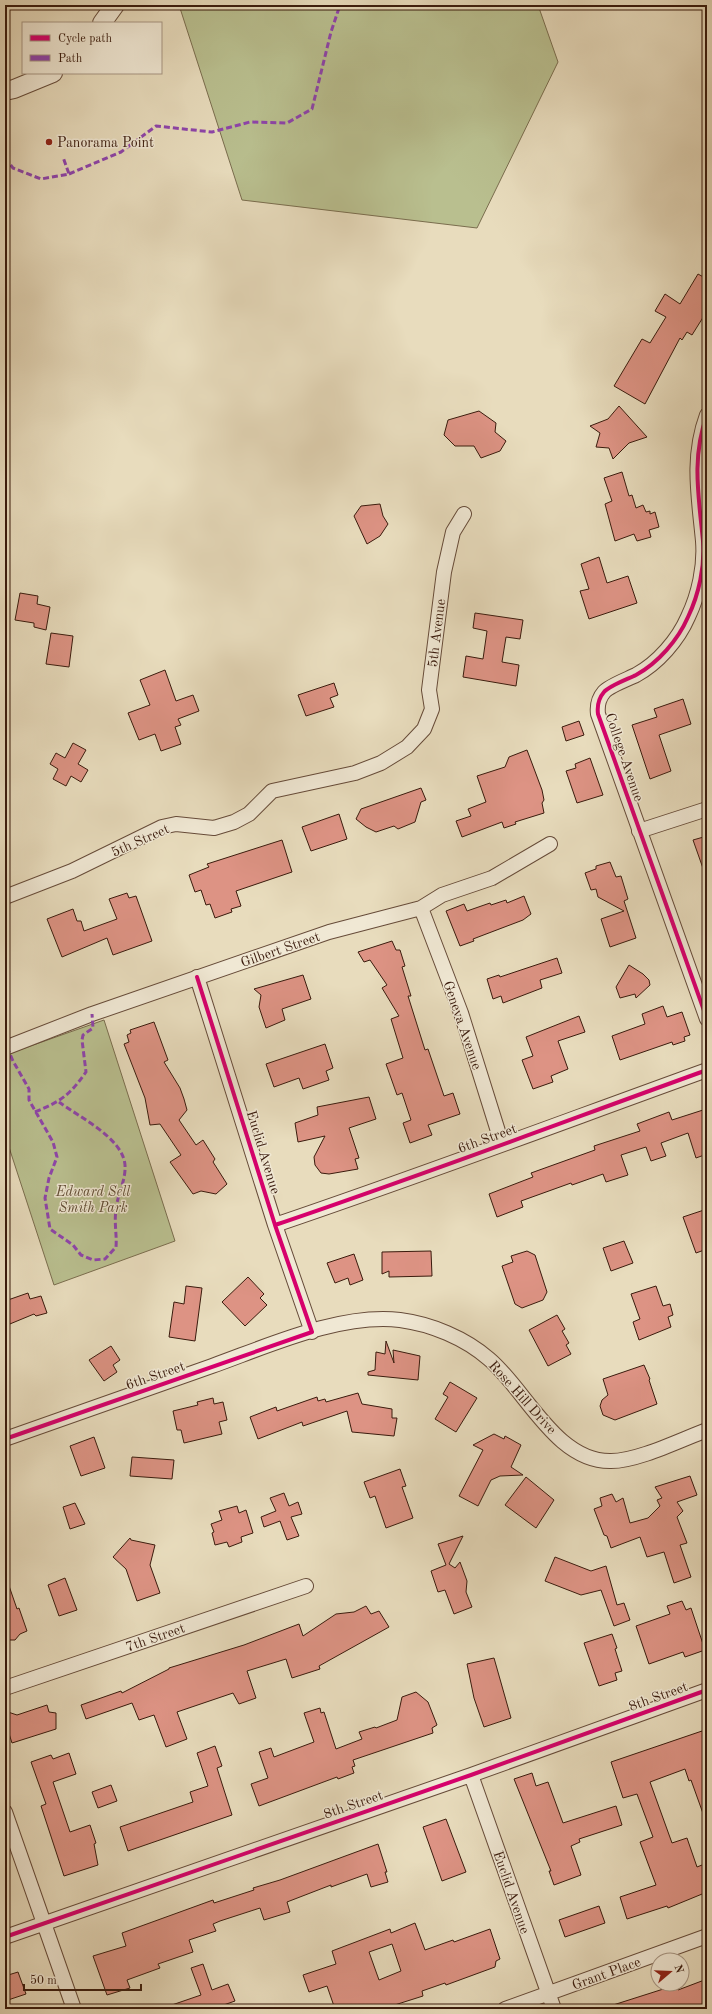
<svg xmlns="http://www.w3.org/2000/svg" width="712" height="2014" viewBox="0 0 712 2014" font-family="'Old Standard TT',serif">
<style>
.green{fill:#b9bf8f;stroke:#7a6d4e}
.building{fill:#dd9384;stroke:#3a1b0d;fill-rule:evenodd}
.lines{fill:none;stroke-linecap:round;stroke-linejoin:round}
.minor-casing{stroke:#664b39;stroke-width:16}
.tertiary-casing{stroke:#664b39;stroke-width:20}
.minor{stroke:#f0e8d4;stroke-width:14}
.tertiary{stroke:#f0e8d4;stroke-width:18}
.quiet{stroke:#8e44ad;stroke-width:3;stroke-dasharray:6 3;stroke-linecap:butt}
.cycleway-casing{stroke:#f0e8d4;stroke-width:6}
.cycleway{stroke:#d6006c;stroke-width:4}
.poi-dot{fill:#8f2418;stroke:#f0e8d4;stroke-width:1.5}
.labels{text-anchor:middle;stroke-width:3;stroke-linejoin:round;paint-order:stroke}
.poi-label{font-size:14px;fill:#3a1b0d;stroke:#f0e8d4;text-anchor:start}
.street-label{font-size:14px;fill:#3a1b0d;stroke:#f0e8d4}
.park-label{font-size:14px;font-style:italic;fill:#604c34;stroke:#f0e8d4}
</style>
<rect width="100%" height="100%" fill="#e8dcbd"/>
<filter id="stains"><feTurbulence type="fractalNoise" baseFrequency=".005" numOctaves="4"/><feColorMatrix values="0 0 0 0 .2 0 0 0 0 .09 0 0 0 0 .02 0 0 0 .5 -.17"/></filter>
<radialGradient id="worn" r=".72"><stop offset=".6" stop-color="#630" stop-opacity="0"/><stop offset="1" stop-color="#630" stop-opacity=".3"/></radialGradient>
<path class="green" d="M179,5H538L558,62L477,228L242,200Z
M104,1020L175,1241L54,1285L5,1135V1055Z"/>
<path class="building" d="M698,274L707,279V311L692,335L687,332L682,340L680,338L645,404L614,386L642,339L650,343L666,317L655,311L665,294L680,304Z
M619,406L647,437L629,443L613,459L609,448L596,447L600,433L590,426L608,419Z
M479,411L496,423L495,432L506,441L500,451L481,458L474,446H455L444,435L448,420Z
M622,472L629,496L632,495L636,508L643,505L646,512L650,511V514L655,512L659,527L649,530L651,537L637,541L634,534L615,541L605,504L612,501L604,478Z
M380,504L383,516L388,524L380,536L367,544L354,516L361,506Z
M599,557L607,583L628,576L637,603L589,619L580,591L589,589L581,564Z
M20,593L38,596L37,604L50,607L46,630L34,627V623L15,620Z
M475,613L523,620L520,639L506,637L502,662L519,665L516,686L463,677L466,656L483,659L487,631L473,628Z
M51,633L73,636L69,667L46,664Z
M165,670L176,701L193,695L199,711L178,719L181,725L175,727L181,744L161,751L155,734L139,740L128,713L150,705L140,680Z
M334,683L338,695L330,698L334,707L306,716L298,695Z
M683,699L691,724L659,735L671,771L650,779L632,725L657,717L654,709Z
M579,721L584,735L566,741L562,727Z
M73,743L86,750L78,764L88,770L81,782L71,776L66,786L53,779L58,769L50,764L56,753L65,758Z
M527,750L542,790L544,800L542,803L544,813L515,822L516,824L504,828L502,822L462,837L456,821L471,816L468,809L486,802L477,776L505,767L509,757Z
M590,758L603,795L577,803L566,771L576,768L575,764Z
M421,788L426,800L421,802L415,822L398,829L394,826L376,832L366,827L356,819L361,809Z
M339,814L347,839L311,851L302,827Z
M707,836V874H705L693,840Z
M282,840L292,872L236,891L241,906L231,909L232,912L215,918L210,904L206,905L201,890L195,892L189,875L209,867L207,864Z
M610,862L616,877L621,876L628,899L624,901L636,938L610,947L601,919L624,911L598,897L596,889L591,890L585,873L596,869V866Z
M127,893L129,898L136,896L152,941L113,955L107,938L62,957L47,919L73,909L77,921H81L84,931L117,919L109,899Z
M524,896L531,914L523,920L473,939L474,941L460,946L446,911L464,904L467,911L490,903L491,905L506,900L507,903Z
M392,941L396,950H400L405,966L402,967L411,996H408L425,1050L428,1049L444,1096L453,1093L460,1114L428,1125L432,1135L410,1143L403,1123L411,1120L402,1093L397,1095L386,1064L403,1058L391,1019L399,1016L382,988L387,985L370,960L364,962L358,952Z
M557,958L562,973L540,980L542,988L503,1003L501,996L493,999L487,979L499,975L500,977Z
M629,965L643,974L649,980L650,985L636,998L635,994L620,998L616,987Z
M303,975L311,999L282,1009L285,1020L266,1028L259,1007L261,995L254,989Z
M663,1006L667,1017L682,1012L690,1035L684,1037L685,1041L673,1045L672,1042L620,1060L612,1036L645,1024L642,1014Z
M579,1016L585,1032L558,1041L568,1069L551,1076L553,1082L533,1089L522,1060L533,1056L526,1037Z
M154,1022L168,1060L164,1062L180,1088L184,1099L187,1110L179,1120L196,1145L203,1140L215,1159L213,1162L227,1184L216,1194L201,1191L193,1194L170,1162L181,1155L160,1124L150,1125L145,1098L124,1044L129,1042L127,1035L131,1033L130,1030Z
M325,1044L333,1068L326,1071L329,1080L303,1089L299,1078L274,1087L266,1064Z
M369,1097L376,1119L349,1128L359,1158L355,1159L358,1169L329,1174L321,1173L315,1165L314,1157L325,1136L298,1142L295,1123L318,1115L317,1107Z
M703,1110L707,1123V1154L696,1158L688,1133L661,1143L666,1156L651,1161L646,1147L621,1155L628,1175L606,1182L603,1174L572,1185L571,1183L521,1201L523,1207L497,1217L489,1194L533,1177L531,1173L595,1150L594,1146L640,1131L637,1124L669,1112L672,1120Z
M707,1209V1249L696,1253L683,1217Z
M624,1241L633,1263L611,1271L603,1248Z
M431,1251L432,1276L389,1277V1271L382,1274V1252Z
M527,1251L535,1255L547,1292L543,1300L522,1308L515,1304L502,1266L513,1262L511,1256Z
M354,1254L363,1280L350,1285L348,1278L335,1283L327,1263Z
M248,1277L264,1294L260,1298L267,1305L245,1326L222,1302Z
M186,1286L202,1288L195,1341L169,1337L174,1302L184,1304Z
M656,1286L663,1306L670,1304L673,1315L668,1317L671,1327L639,1340L633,1322L640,1319L631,1294Z
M28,1293L30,1299L41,1296L47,1313L36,1316L34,1314L5,1326V1301Z
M557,1315L565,1329L562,1331L569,1343L566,1345L571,1354L548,1366L529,1330Z
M386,1341L394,1363L393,1350L420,1356L418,1380L368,1375V1372L375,1370L376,1352L385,1354Z
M111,1346L120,1360L113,1365L117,1372L104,1381L89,1360Z
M644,1365L650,1379L649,1380L657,1404L615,1420L603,1415L600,1406L602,1400L608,1395L603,1379Z
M450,1382L477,1398L456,1432L435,1419L448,1397L443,1394Z
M358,1393L362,1404L392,1409V1418H397L394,1436L352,1432L347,1411L303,1426L302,1422L258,1439L250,1417L276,1407L277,1411L317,1397L318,1401L325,1399L326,1402Z
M213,1398L214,1404L223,1402L227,1420L219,1422L222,1434L184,1443L181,1430H177L173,1411L198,1405L197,1402Z
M494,1434L504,1439L505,1436L521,1445L511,1467L523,1475L500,1476L491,1480L478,1506L459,1496L483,1450L473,1445Z
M94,1437L105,1468L81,1476L70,1446Z
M132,1457L174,1460L172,1479L130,1476Z
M400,1469L406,1486L402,1487L413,1518L386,1528L375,1496L370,1498L364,1482Z
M690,1476L697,1495L677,1502L683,1511L677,1517L687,1543L680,1545L691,1577L674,1583L664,1552L647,1557L640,1537L611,1548L607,1536L604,1535L594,1509L602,1506L600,1498L612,1494L616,1502L623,1498L630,1523L648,1518L660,1506L657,1500L662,1498L655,1487Z
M526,1477L554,1500L536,1528L505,1505Z
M284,1493L289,1506L298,1502L302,1514L291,1517L299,1536L287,1540L280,1521L264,1527L261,1517L276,1511L270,1498Z
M75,1503L85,1524L70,1529L63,1507Z
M237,1506L239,1513L246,1510L253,1533L241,1537L242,1542L229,1547L227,1542L215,1545L212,1533L214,1532L211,1524L222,1520L219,1511Z
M463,1536L449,1564L455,1568L460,1562L467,1581L466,1592L472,1607L454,1614L445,1590L438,1592L431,1571L446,1565L438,1544Z
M130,1538L131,1540L155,1545L150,1565L160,1593L137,1601L126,1569L113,1557Z
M555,1557L591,1571L606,1566L617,1605L624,1603L630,1620L614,1626L601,1590L581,1595L545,1581Z
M65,1578L77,1610L59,1616L48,1585Z
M5,1580H7L17,1609L19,1608L27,1631L20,1634L15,1640H5Z
M682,1601L686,1610L691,1608L705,1650L685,1657L683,1652L649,1664L636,1626L670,1614L667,1606Z
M366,1606L371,1614L379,1611L389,1627L319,1666L320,1669L292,1678L286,1659L247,1671L256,1698L239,1704L233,1693L177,1712L187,1739L166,1747L154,1715L139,1720L132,1703L86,1719L81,1705L121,1691L122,1693L169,1669V1668L244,1645L299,1624L303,1636L336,1614L354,1612Z
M612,1634L617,1648L615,1649L622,1671L615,1673L617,1680L599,1686L584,1643Z
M494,1658L511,1718L484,1727L474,1698L467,1664Z
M416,1692L428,1702L437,1725L432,1728L433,1733L353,1760L355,1766L352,1767L354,1773L338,1779L337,1777L259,1806L251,1784L268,1778L259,1752L271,1748L274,1757L314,1742L304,1713L320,1708L321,1713L324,1712L336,1749L362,1739L359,1732L375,1727L376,1728L397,1720L402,1697Z
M47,1705L49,1712L56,1713V1729L12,1743L5,1721V1711L17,1715Z
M702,1731L707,1745V1819H705L691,1780L689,1781L685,1769L650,1782L672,1843L687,1838L697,1867L707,1863V1892L668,1908L667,1906L627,1919L620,1897L656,1885L640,1842L653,1837L637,1794L623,1798L611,1762Z
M215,1746L222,1766L217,1768L232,1815L128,1851L120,1827L193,1802L190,1792L208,1786L197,1753Z
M69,1753L76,1774L53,1782L70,1832L90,1825L96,1843L94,1844L98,1865L64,1876L41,1806L46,1804L31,1762L51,1755L53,1759Z
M532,1773L536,1786L548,1782L563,1823L616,1806L622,1825L579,1839L580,1842L571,1846L581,1875L554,1885L549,1871H551L514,1779Z
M111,1785L117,1801L98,1808L92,1792Z
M446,1819L466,1872L442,1881L423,1827Z
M378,1844L387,1872H385L388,1882L371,1887L367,1874L331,1887V1885L287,1902L290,1912L264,1920L260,1908L220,1921L213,1924L216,1931L189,1940L193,1952L158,1964L160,1968L127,1980L130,1988L107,1995L93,1956L126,1946L122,1933L213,1900L214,1903L254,1890L253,1888L280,1880Z
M599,1906L605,1923L565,1937L559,1920Z
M415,1923L425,1950L453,1940L454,1942L490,1929L500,1959L496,1961L495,1967L446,1985L445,1983L422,1991L423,1996L382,2009H335L327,1986L309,1992L303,1975L336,1964L332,1951L390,1929L391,1933ZM392,1944L401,1971L379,1980L369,1952Z
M203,1964L212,1990L228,1984L235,2001L218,2007V2009H166V2007L201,1995L191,1968Z
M18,1972L26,1994L5,2001V1976Z
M707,1979V2004L693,2009H610V2006L676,1985L678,1990Z"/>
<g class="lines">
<g class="minor-casing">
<path id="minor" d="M707,415C691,458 699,498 703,541C705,566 699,594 688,617C678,640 658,663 636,675C628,679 609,686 604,692C598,699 597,706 598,714L707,1019
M639,831L707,809
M5,897L72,871L162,827L176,824L214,828L234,822L249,814L272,791L355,773L381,763L407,747L424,729L432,709L429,690L444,572L453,532L464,514
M421,908L461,1013L502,1144
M197,977L275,1225L312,1332
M5,1048L92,1014L329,932L421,908L442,895L492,878L550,844
M275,1225C420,1176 563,1122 707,1070
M5,1439C74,1415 143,1390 212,1366C268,1346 340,1313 400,1320C431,1324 465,1338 489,1359C526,1390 556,1462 611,1461C638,1461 680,1440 707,1430
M5,1688L306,1586
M471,1775L554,2009
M5,1812L74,2009
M5,1937L471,1775L707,1690
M505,2009L707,1936"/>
</g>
<g class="tertiary-casing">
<path id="tertiary" d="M102,23L115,5
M5,91L14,89L53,73"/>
</g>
<use href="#minor" class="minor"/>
<use href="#tertiary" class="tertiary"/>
<path class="quiet" d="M5,158L13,168L41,179L69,174L63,157
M69,174L121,152L156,126L212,132L250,122L287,123L312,109L331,32L340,5
M7,1047L13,1061L29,1089V1100L53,1142L57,1157L49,1178L45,1198L50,1229L73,1245L81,1255L93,1260L105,1259L116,1247C117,1235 114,1223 116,1210C117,1195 126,1181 125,1165C123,1138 79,1117 59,1102
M35,1112C61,1101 69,1096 86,1072L82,1040L83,1035L93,1028L92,1014"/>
<g class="cycleway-casing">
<path id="cycleway" d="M707,415C691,458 699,498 703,541C705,566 699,594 688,617C678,640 658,663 636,675C628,679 609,686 604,692C598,699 597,706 598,714L707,1019
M275,1225C420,1176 563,1122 707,1070
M5,1439L312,1332L275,1225L197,977
M5,1937L471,1775L707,1690"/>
</g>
<use href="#cycleway" class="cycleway"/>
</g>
<circle class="poi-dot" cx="49" cy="142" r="4"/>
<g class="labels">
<g class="poi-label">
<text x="57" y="147">Panorama Point</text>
</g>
<g class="street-label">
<text transform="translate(436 633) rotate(-83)" y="5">5th Avenue</text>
<text transform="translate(625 757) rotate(71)" y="5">College Avenue</text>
<text transform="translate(140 840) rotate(-24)" y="5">5th Street</text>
<text transform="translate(280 949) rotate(-19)" y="5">Gilbert Street</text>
<text transform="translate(463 1025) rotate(71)" y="5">Geneva Avenue</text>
<text transform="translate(487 1138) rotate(-20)" y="5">6th Street</text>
<text transform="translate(264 1152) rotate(73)" y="5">Euclid Avenue</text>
<text transform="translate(155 1375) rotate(-19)" y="5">6th Street</text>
<text transform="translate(523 1397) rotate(48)" y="5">Rose Hill Drive</text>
<text transform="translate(155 1637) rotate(-19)" y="5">7th Street</text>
<text transform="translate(658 1696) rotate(-20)" y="5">8th Street</text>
<text transform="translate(353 1804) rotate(-19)" y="5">8th Street</text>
<text transform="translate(512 1892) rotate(71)" y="5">Euclid Avenue</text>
<text transform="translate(606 1973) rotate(-20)" y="5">Grant Place</text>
</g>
<g class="park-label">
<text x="93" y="1196">Edward Sell<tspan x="93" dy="16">Smith Park</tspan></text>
</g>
</g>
<rect width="712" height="2014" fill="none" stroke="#e8dcbd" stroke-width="20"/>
<rect x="6" y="6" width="700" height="2002" fill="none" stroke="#3a1b0d" stroke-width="2"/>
<rect x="10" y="10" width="692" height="1994" fill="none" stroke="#3a1b0d"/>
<rect x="22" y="22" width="140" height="52" fill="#f0e8d4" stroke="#a79684"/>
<rect x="30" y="35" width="20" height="6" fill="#d6006c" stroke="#a79684"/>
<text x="58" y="42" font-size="12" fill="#3a1b0d">Cycle path</text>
<rect x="30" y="55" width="20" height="6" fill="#8e44ad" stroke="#a79684"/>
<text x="58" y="62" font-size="12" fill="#3a1b0d">Path</text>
<g transform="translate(670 1972) rotate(71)"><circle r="19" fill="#f0e8d4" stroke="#a79684"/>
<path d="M0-3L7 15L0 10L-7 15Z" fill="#8f2418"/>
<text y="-6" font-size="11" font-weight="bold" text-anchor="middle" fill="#3a1b0d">N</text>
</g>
<path d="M24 1984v6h117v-6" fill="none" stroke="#3a1b0d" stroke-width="2"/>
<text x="30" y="1984" font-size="12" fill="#3a1b0d" stroke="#f0e8d4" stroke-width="3" paint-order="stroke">50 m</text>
<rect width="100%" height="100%" filter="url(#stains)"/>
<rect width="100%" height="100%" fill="url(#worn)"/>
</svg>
